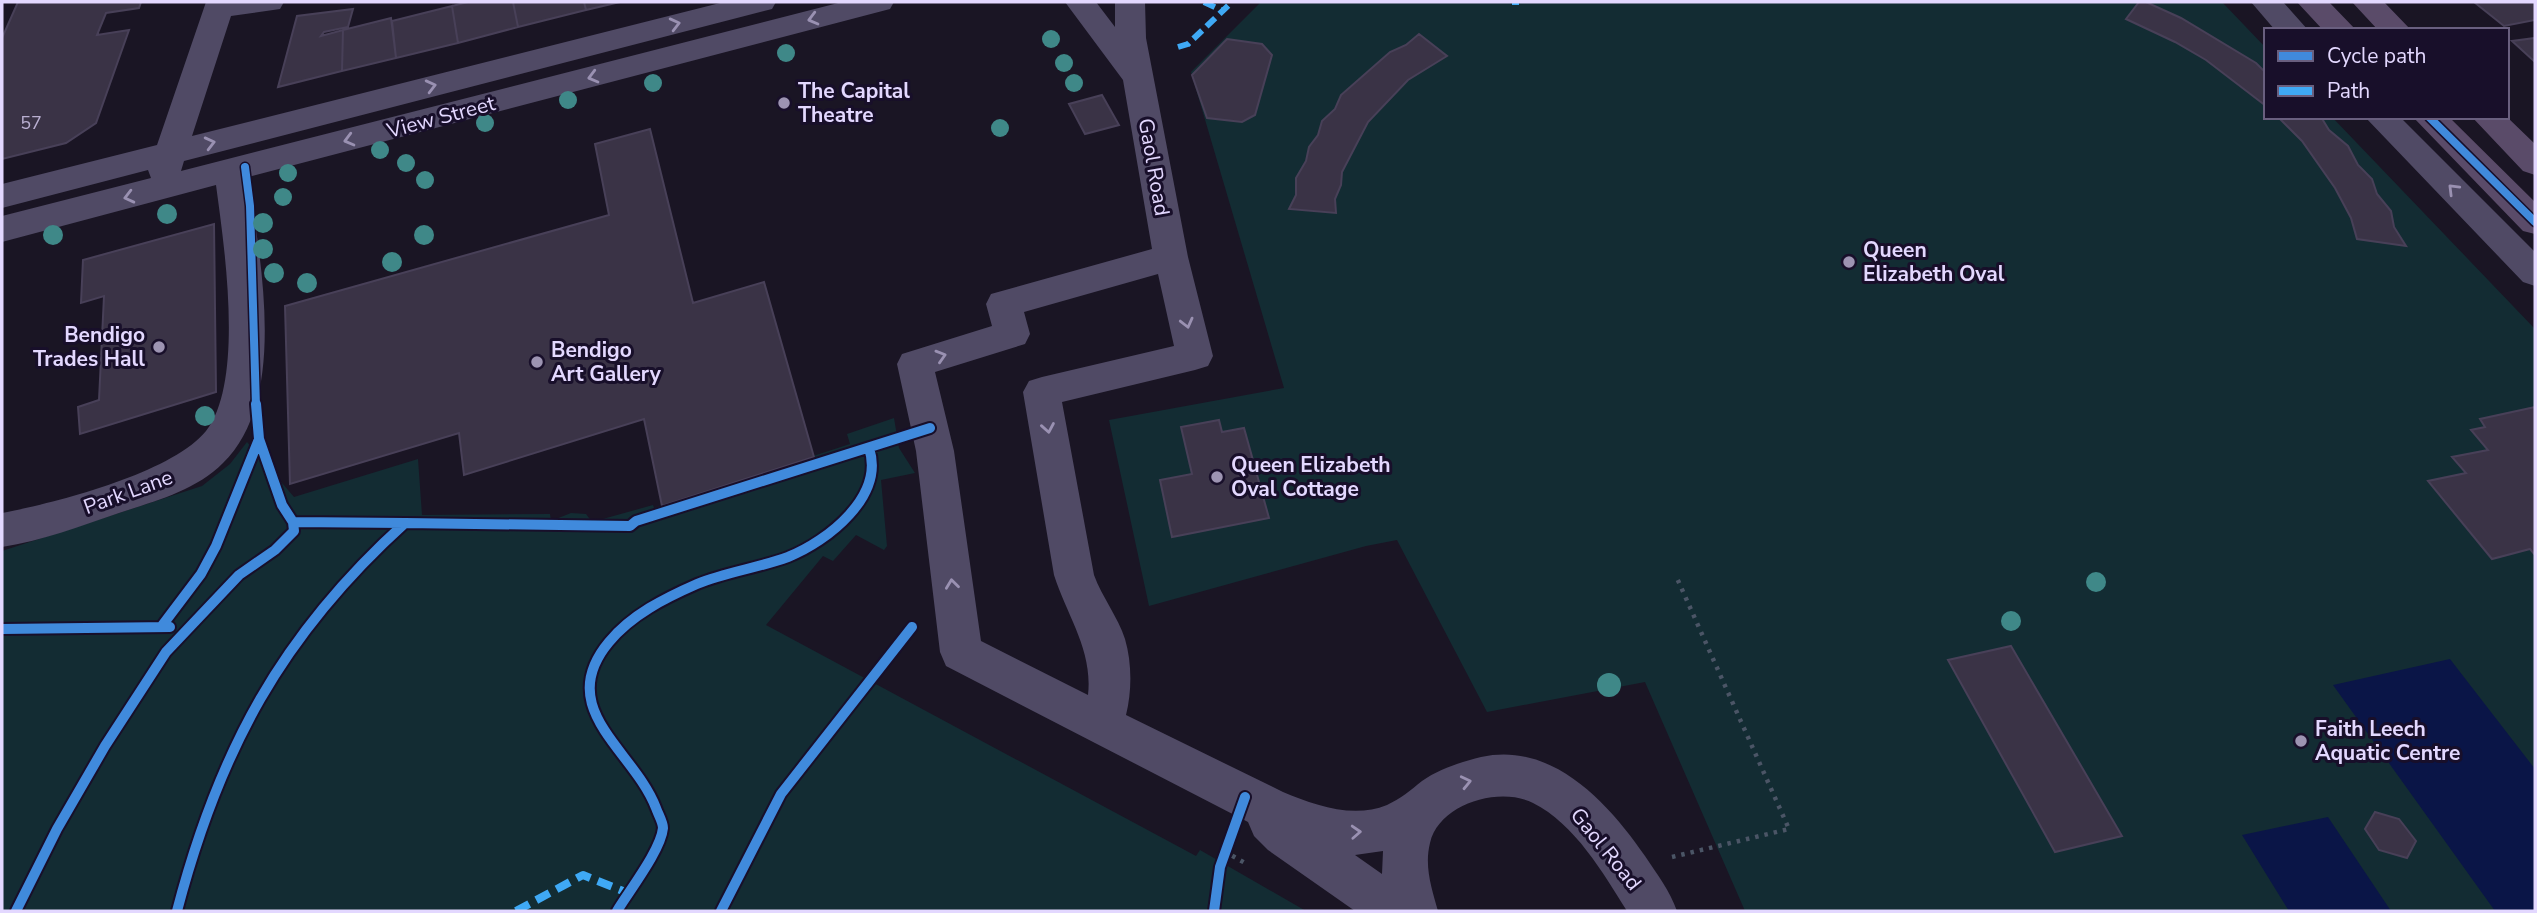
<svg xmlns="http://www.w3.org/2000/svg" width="2537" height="913" viewBox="0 0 2537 913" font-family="'Nunito Sans',sans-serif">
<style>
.green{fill:#132c33}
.water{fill:#0a1547}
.building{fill:#3a3346;stroke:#484058;stroke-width:2}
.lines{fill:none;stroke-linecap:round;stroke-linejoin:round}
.path{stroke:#4b5566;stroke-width:4.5;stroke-dasharray:3.5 6;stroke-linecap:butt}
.minor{fill:#504a65;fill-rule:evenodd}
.major{fill:#5a4b69;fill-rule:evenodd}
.quiet-far1{stroke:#3fa9f5;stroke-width:6;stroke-dasharray:12 6;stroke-linecap:butt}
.quiet{stroke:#3fa9f5;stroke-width:8;stroke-dasharray:15 8;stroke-linecap:butt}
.cycleway-far1-casing{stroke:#180f2a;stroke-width:11}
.cycleway-casing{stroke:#180f2a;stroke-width:14}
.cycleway-far1{stroke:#408adc;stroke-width:8}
.cycleway{stroke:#408adc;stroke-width:10}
.tree{fill:#3f8888}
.oneway{stroke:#9a91b2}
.poi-dot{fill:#9d94b2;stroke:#180f2a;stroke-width:2.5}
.labels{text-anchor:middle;stroke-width:6;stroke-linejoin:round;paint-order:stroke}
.number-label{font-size:18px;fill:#b9afd1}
.poi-label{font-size:21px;font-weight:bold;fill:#e3d8ff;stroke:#180f2a;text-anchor:start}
.street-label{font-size:21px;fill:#e3d8ff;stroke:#180f2a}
</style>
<rect width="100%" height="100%" fill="#1a1524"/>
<path class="green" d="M1261,2H2222L2266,48V117H2332L2535,329V911H1745L1645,682L1487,712L1397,540L1366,546L1149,606L1109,420L1284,388L1191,72Z
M894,418L899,448L915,473L881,480L887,546L884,550L856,535L833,561L823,556L766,625L1196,856L1200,850L1306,911H2V551L202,486L230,464L247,442L294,497L418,459L422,515L550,514L551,521L571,513L586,514L592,522L653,505L654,508L850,444L847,434Z"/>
<path class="water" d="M2450,659L2535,769V911H2495L2333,685Z
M2328,817L2391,911H2289L2242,835Z"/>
<path class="building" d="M18,2H141L139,8L106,13L97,35L129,30L96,123L66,143L2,159V38Z
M468,2H513L518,27L458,43L452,6Z
M513,2H584L586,10L518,27Z
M584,2H620L586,10Z
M2139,2H2146L2181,18L2256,63L2266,73V106L2206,60L2175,42L2126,19Z
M2474,2H2535V20L2504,26Z
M452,6L458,43L396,58L392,21Z
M353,9L348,27L324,32L321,36L343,30L342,71L278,87L297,16Z
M391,18L396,58L342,71L343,30Z
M1419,34L1447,56L1408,80L1368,122L1342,172L1341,185L1335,199L1336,213L1289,209L1296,195V178L1306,161L1309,147L1318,135L1322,121L1335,109L1341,95L1390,52L1406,45Z
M2535,38V62L2512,41Z
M1227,39L1262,44L1272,55L1255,115L1242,122L1207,118L1192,75Z
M1102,95L1119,125L1085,134L1069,104Z
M2278,117H2321L2329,130L2348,146L2358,165L2372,179L2377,194L2391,211L2394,227L2406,246L2357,239L2351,218L2335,188L2302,141Z
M650,129L693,303L764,282L814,457L662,506L644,419L464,475L459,433L290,484L285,306L609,215L595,144Z
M214,224L216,392L80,434L78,407L99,400L104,296L81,303L83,260Z
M2535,407V555L2530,549L2492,559L2428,481L2466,473L2452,457L2488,450L2471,430L2485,427L2480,419Z
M1219,420L1222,432L1244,428L1269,518L1172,537L1160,480L1192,474L1181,427Z
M2011,646L2122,836L2055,852L1948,660Z
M2375,812L2399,819L2416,841L2407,858L2379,850L2365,829Z"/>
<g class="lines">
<path class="path" d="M1224,851L1245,863
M1672,857L1789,829L1676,576"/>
<path class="minor" d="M206,2H284L280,9L231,16L192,136L724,2H776L772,9L184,161L181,171L842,2H894L890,9L248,177C260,258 289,399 223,463C195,491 155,501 119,513C80,526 42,541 2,547V513C55,503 172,473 206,431C245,381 224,245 216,185L2,242V216L151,178L148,170L2,208V184L157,145Z
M1065,2H1096L1115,27V2H1145L1146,38L1188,257L1213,356L1208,366L1195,370L1062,402L1094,575C1102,597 1118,617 1125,639C1132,663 1132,691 1126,715L1283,792C1314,805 1353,819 1387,805C1400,799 1411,790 1422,781C1439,769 1461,762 1481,757C1553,741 1609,804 1645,856C1657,874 1670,891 1677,911H1627C1603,873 1575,824 1533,803C1499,786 1439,804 1430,843C1424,867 1432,889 1438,911H1355L1268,850L1254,836L1248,822L946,666L940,652L916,451L897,364L902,354L992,326L986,304L991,294L1152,249L1123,80ZM1158,274L1174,346L1042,377L1029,381L1023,392L1054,575C1067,616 1093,650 1088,695L981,641L954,451L935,372L1025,344L1030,334L1024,312ZM1383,851L1382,874L1355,855Z
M2251,2H2283L2308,30H2275Z
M2365,117H2400L2535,252V286L2523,282Z"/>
<path class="major" d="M2297,2H2329L2356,30H2323Z
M2352,2H2384L2411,30H2378Z
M2413,117H2449L2535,202V234L2523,231Z
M2472,117H2507L2535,144V175L2523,171Z"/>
<path class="quiet-far1" d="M1204,2L1223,11
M1512,2H1519
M1178,47L1188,44L1232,2"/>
<path class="quiet" d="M516,911L583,875L628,893"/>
<g class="cycleway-far1-casing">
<path id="cycleway-far1" d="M2429,117L2535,222
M245,167L250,206L256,406"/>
</g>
<g class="cycleway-casing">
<path id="cycleway" d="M259,439L282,505L293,522
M161,627L201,574L216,546L259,439L256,404
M2,629L170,627
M16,911L57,829L105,746L166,652L239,575L275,550L294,531L293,522L405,523
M177,911C219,751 281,635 405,523L630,526L636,521L930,428
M617,911C629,891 661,850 663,828C663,822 658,814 656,808C634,750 553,709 609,642C631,615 665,598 697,584C726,572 758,568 788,557C828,541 885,496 869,448
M721,911L781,794L912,627
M1214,911L1220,867L1245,797"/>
</g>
<use href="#cycleway-far1" class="cycleway-far1"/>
<use href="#cycleway" class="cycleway"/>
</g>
<g class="tree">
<circle cx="1051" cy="39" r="9"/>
<circle cx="786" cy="53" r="9"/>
<circle cx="1064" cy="63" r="9"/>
<circle cx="653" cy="83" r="9"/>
<circle cx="1074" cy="83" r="9"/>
<circle cx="568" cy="100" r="9"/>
<circle cx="485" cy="123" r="9"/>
<circle cx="1000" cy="128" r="9"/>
<circle cx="380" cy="150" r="9"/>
<circle cx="406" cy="163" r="9"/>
<circle cx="288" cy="173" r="9"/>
<circle cx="425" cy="180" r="9"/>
<circle cx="283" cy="197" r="9"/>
<circle cx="167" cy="214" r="10"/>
<circle cx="263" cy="223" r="10"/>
<circle cx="53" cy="235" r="10"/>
<circle cx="424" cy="235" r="10"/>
<circle cx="263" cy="249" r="10"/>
<circle cx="392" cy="262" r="10"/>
<circle cx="274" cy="273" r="10"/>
<circle cx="307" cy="283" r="10"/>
<circle cx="205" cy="416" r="10"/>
<circle cx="2096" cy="582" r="10"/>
<circle cx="2011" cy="621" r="10"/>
<circle cx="1609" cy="685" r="12"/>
</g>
<defs><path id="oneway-chevron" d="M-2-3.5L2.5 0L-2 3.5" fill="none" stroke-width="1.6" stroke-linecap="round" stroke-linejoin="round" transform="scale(1.75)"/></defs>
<g class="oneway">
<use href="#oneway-chevron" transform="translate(813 19) rotate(165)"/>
<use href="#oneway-chevron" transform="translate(675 24) rotate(-14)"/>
<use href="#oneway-chevron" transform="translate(593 77) rotate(165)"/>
<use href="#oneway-chevron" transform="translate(431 86) rotate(-14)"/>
<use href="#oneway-chevron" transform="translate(349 140) rotate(165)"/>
<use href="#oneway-chevron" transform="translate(210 143) rotate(-14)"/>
<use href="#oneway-chevron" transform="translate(2453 189) rotate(-135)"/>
<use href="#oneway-chevron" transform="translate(129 197) rotate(166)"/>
<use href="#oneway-chevron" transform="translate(1187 323) rotate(76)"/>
<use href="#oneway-chevron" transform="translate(941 356) rotate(-17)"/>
<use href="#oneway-chevron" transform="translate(1048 428) rotate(80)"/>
<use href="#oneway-chevron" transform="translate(952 584) rotate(-97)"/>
<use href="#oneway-chevron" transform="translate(1466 782) rotate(-13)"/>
<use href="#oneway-chevron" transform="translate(1356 832) rotate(-3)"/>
</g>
<g class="poi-dot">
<circle cx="784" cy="103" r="7"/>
<circle cx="1849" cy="262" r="7"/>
<circle cx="159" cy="347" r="7"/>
<circle cx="537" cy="362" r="7"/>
<circle cx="1217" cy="477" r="7"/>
<circle cx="2301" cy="741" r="7"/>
</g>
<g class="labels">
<g class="number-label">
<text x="31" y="129">57</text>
</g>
<g class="poi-label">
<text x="798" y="98">The Capital<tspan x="798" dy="24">Theatre</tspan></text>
<text x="1863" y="257">Queen<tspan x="1863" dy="24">Elizabeth Oval</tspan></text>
<text x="145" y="342" text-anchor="end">Bendigo<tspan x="145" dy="24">Trades Hall</tspan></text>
<text x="551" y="357">Bendigo<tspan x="551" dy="24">Art Gallery</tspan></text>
<text x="1231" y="472">Queen Elizabeth<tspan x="1231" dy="24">Oval Cottage</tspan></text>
<text x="2315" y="736">Faith Leech<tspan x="2315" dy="24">Aquatic Centre</tspan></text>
</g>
<g class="street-label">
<text transform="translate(441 117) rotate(-15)" y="7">View Street</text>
<text transform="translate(1154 167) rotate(80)" y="7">Gaol Road</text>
<text transform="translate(128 492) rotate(-20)" y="7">Park Lane</text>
<text transform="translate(1606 849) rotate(51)" y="7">Gaol Road</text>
</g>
</g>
<rect width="2537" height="913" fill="none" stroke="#e3d8ff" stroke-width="7"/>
<rect x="2264" y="28" width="245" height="91" fill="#180f2a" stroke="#695f7f" stroke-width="2"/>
<rect x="2278" y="51" width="35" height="10" fill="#408adc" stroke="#695f7f" stroke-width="2"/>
<text x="2327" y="63" font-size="21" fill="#e3d8ff">Cycle path</text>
<rect x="2278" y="86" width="35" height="10" fill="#3fa9f5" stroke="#695f7f" stroke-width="2"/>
<text x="2327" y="98" font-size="21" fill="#e3d8ff">Path</text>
</svg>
